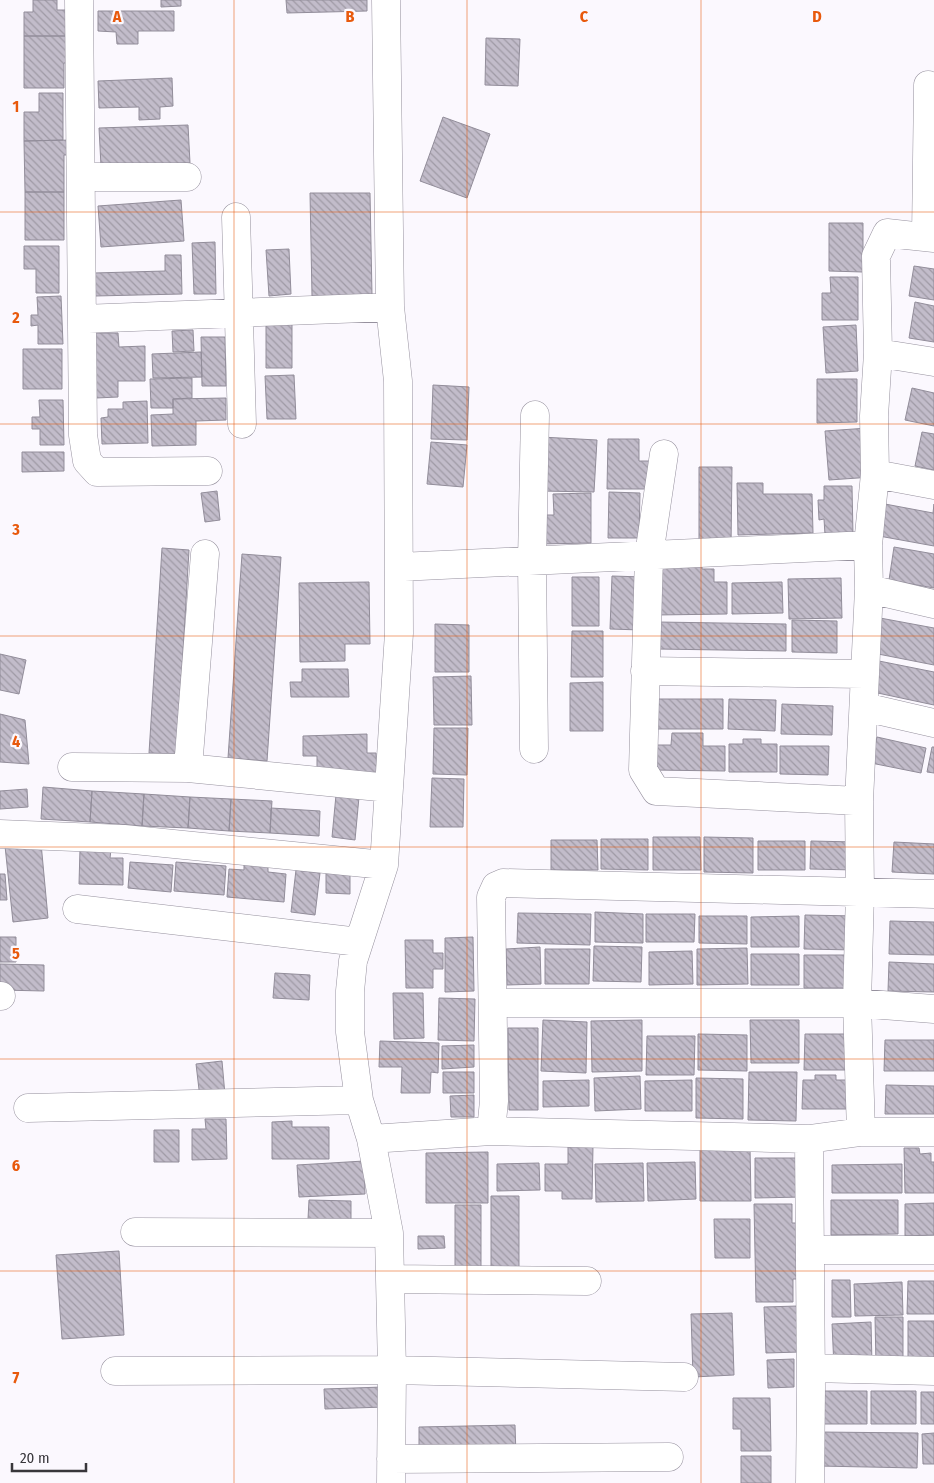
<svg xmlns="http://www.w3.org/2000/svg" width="934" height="1483" viewBox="0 0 934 1483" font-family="'Fira Sans Condensed',sans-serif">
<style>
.building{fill:url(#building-back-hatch);stroke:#928d9a}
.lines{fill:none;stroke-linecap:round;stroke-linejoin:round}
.minor-casing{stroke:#96919e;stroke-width:29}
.minor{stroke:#fff;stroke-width:28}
.grid{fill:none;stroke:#e8590c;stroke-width:1;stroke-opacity:0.55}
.grid-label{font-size:16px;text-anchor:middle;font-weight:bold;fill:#e8590c;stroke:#fbf8fe;stroke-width:4.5;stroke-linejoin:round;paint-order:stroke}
</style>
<defs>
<pattern id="building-back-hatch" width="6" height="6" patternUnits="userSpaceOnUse" patternTransform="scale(1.25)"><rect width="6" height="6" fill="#c2bcca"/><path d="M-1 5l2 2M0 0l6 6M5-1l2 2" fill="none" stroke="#9f9aa5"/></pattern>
</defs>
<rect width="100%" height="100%" fill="#fbf8fe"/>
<path class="building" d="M33,0H57V10H72L73,36H24V12H33Z
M161,0H181V6L161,7Z
M286,0H367V11L287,13Z
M98,11H174V31H138V44H117L116,32L98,31Z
M24,36H73V63H64V88H24Z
M486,38L520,39L518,86L485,85Z
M172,78L173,106L160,107V119L139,120V107L99,108L98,81Z
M39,93H63V140L24,141V112H39Z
M443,117L490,134L467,198L420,181Z
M188,125L190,163L101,166L99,128Z
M73,140V155H64V192H25L24,141Z
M25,192H64V240H25Z
M310,193H370L372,295L312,296Z
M181,200L184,241L101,247L98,206Z
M829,223H863V272L829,271Z
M215,242L216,294H194L192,243Z
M24,246H59V293H36V269H24Z
M289,249L291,294L269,296L266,250Z
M165,255H181L182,294L95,296L94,273L165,271Z
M914,266L934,269V300L909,296Z
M830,277H858V320H822V293H831Z
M61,296L63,344H38V325L31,326V315H38L37,297Z
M915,302L934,306V342L909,338Z
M266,320L292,321V368H266Z
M856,325L858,371L826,373L823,327Z
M193,330L194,351L173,352L172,331Z
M95,333H118L119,347L145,346V381H118V397L96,398Z
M201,337H225L226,386H202Z
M23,349H62V389H23Z
M201,352L202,377L153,378L152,354Z
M294,375L296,419H267L265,376Z
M192,378V398L173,399V408H151L150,379Z
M817,379H857V422L817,423Z
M433,385L469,387L467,440L431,439Z
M912,388L934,393V426L905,420Z
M226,398V420L196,421V445L152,446L151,415L173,414V399Z
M39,400H63L64,445H40V429H32V417H40Z
M147,401L148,443L102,444L101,418L108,417V409H123V402Z
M868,428L872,477L829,480L825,431Z
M922,432L934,434V470L915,466Z
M541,437L597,440L594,492L541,491Z
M608,439H639V461H651V489H607Z
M431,442L467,445L463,487L427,484Z
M22,452H64V471L22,472Z
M699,467H732L731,547H699Z
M737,483H763V494H812L813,533L738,535Z
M824,486H852L853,535H825L824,519L819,520L818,500H824Z
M217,491L220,520L205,522L201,493Z
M609,492L640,493L639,538H608Z
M591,493V543L539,544V515H554L553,494Z
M885,504L933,513L934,504V546L879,536Z
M894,547L934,554V588L889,580Z
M162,548L189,550L177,754L149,753Z
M242,554L281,557L267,761L228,758Z
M655,564H702V569H714V582H727V614L656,615Z
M612,576L643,577L641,630L610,629Z
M572,577H599V626H572Z
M841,578L842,618L789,619L788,579Z
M369,582L370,644H345V661L300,662L299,583Z
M782,582L783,613L732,614V583Z
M880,618L934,628V665L873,653Z
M792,620L837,621V653L792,652Z
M658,622L786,624V651L657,649Z
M435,624L469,625V672H435Z
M572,631H603V677H571Z
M0,654L26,660L19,694L0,690Z
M879,661L934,672V705L873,692Z
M302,669H348L349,697H291L290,682H302Z
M471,676L472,725H434L433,677Z
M603,682V731H570V683Z
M654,699H723V729H655Z
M729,699L776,700L775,731L728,729Z
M782,704L833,706L832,735L781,734Z
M0,714L25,720L29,764L0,762Z
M434,728H468L467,775L433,774Z
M672,733H703V746H725V771L653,770L654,745H671Z
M367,734V753H376L377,773L317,774V756H303V736Z
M877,737L926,748L921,773L871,763Z
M743,739H761V744H777V772H729V744H743Z
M780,746H829L828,775L780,774Z
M932,747H934V773L927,772Z
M432,778L464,779L463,827H430Z
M43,787L92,791L90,822L41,819Z
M27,789L28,807L0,809V791Z
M92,791L144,794L142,826L90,822Z
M144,794L190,797L188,828L142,826Z
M336,795L359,797L355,840L332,837Z
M190,797L231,799L229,831L188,828Z
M231,799L272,801L270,833L229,831Z
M271,808L320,811L319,836L270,833Z
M653,837H700L701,870H653Z
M704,837L753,838V873L704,872Z
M601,839H648V870L601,869Z
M551,840H597L598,870H551Z
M758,841H805V870H758Z
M811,841L855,842V870L810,869Z
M894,842L934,844V874L892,872Z
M41,843L48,918L13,922L5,846Z
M80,849L111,850L110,858H123V885L79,884Z
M244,860L268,862V872L286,874L284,902L227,897L229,869L244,870Z
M130,862L173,865L171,892L128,888Z
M176,862L226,866L224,895L174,891Z
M326,869H350V894L326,893Z
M296,870L320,873L315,915L291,912Z
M0,874H5L7,900H0Z
M595,912L643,914V943L595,942Z
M518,913L591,914L590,945L517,943Z
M646,914H695L694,942H646Z
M805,915L856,916L855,950L804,949Z
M699,916H747V944L699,943Z
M799,916V947H751V917Z
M890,921L934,922V955L889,954Z
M0,937H16V962H0Z
M473,937L474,991L445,992V938Z
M405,940H433V953H443V969H433V988H406Z
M594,946L642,947L641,982L593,981Z
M540,947L541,984L507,985L506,949Z
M747,948L748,984L697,985V949Z
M545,949H590L589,984H545Z
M692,951L693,984L649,985V952Z
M751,954H799V985H751Z
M804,955H853V988H804Z
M889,962L934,964V992L888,991Z
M0,964L44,965V991L0,990Z
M275,973L310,975L309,1000L273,998Z
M393,993H423L424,1038L394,1039Z
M439,998L475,999L474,1041L438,1040Z
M543,1020L587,1022L586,1073L541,1071Z
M642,1020V1071L592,1072L591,1021Z
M750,1020H799V1063H751Z
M508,1028H538V1110H509Z
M698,1034L747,1035V1071L698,1070Z
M805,1034H850V1070H804Z
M647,1036H695L694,1075H646Z
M885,1040H934V1071H884Z
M380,1041L439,1043L438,1073L431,1072L430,1093H401L402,1067H379Z
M474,1045V1067L442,1069V1046Z
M222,1061L225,1095L200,1098L196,1064Z
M443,1072H474V1093H443Z
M749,1072H797L796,1121L748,1120Z
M815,1075H836V1080H848V1109H802L803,1080H815Z
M640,1076L641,1109L595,1111L594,1078Z
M696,1078L743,1079V1119L696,1118Z
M589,1080V1106L543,1107V1081Z
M692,1080V1111H645V1081Z
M886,1085L934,1086V1114H885Z
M474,1095V1117H451L450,1096Z
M205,1119H226L227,1159L192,1160V1129H206Z
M292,1121V1127H329V1159H272V1122Z
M154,1130H179V1162H154Z
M568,1146H593L592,1199H562V1191H545V1164H568Z
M750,1147L751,1201H700V1148Z
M904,1148H919L920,1154L931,1153V1162H934V1193H905Z
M488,1152V1203H426V1153Z
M755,1158H802L803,1197L755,1198Z
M364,1161L365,1194L299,1197L297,1165Z
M695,1162L696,1199L648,1201L647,1163Z
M539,1163L540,1190L497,1191V1164Z
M643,1163L644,1201L596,1202L595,1164Z
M902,1164V1193H832V1165Z
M491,1196H519V1274H491Z
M309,1200L351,1201V1220L308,1219Z
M831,1200H898V1234L831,1235Z
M934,1203V1235L905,1236V1204Z
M754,1204H792V1223H804L805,1279H793V1302H756Z
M455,1205H481V1271L455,1270Z
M714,1219H750V1258H715Z
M418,1236H444L445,1248L418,1249Z
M119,1251L124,1335L62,1339L56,1255Z
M832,1280H850L851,1317H832Z
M908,1281H934V1314H907Z
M902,1282L903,1315L855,1316L854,1284Z
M798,1306L800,1352L766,1353L764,1307Z
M732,1313L734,1375L693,1377L691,1314Z
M875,1317H903V1365H876Z
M908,1321H934V1358H908Z
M871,1322L872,1365L834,1367L832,1324Z
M794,1359V1387L768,1388L767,1360Z
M383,1387L384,1407L325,1409L324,1389Z
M818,1391H867V1424H818Z
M871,1391H916V1424H871Z
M921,1392H934V1424H921Z
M733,1398H770L771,1451H741V1429H733Z
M515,1425L516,1456L419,1457V1427Z
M819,1432L918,1433L917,1468L818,1466Z
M934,1433V1464H923L922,1434Z
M741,1456H771V1483H741Z"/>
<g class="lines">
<g class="minor-casing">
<path id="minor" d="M79,0L83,435L87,461L97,472L208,471
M386,0L390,307L398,381L399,633L384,865L353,961L350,991V1032L359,1100L371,1139L389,1233L392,1370L391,1483
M81,177H187
M236,217L242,424
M926,236L928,85
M934,238L887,233L876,256L878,353L874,416L875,474L868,545L869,589L859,801L860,892L857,1003L861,1132L809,1139L491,1131L494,1101L491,897L496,886L503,883L934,894
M82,319L390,307
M878,353L934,362
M664,454L649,555L643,770L656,791L859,801
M875,474L934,485
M399,567L868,545
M869,589L934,604
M645,671L864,674
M864,707L934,723
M534,749L532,561L535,415
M72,767L188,768L389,788
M188,768L205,554
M0,834L124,839L384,865
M77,909L359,942
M0,996H1
M493,1003H857L934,1009
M28,1108L359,1100
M861,1132H934
M371,1139L491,1131
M809,1139L811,1387L810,1483
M135,1232L389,1233
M811,1250H934
M391,1279L587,1281
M811,1368L934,1371
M115,1371L392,1370L684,1377
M391,1459L669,1457"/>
</g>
<use href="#minor" class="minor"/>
</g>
<path class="grid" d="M234,0V1483M467,0V1483M701,0V1483M0,212H934M0,424H934M0,636H934M0,847H934M0,1059H934M0,1271H934"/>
<g class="grid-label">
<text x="117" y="22">A</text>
<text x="350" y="22">B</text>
<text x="584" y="22">C</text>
<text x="817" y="22">D</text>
<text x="16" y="112">1</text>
<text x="16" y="323">2</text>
<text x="16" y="535">3</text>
<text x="16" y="747">4</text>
<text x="16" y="959">5</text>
<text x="16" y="1171">6</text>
<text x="16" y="1383">7</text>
</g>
<path d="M12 1463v8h74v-8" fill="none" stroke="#38363b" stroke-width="2.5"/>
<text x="20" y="1463" font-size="15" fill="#38363b" stroke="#fbf8fe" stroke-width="4" paint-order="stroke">20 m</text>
</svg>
